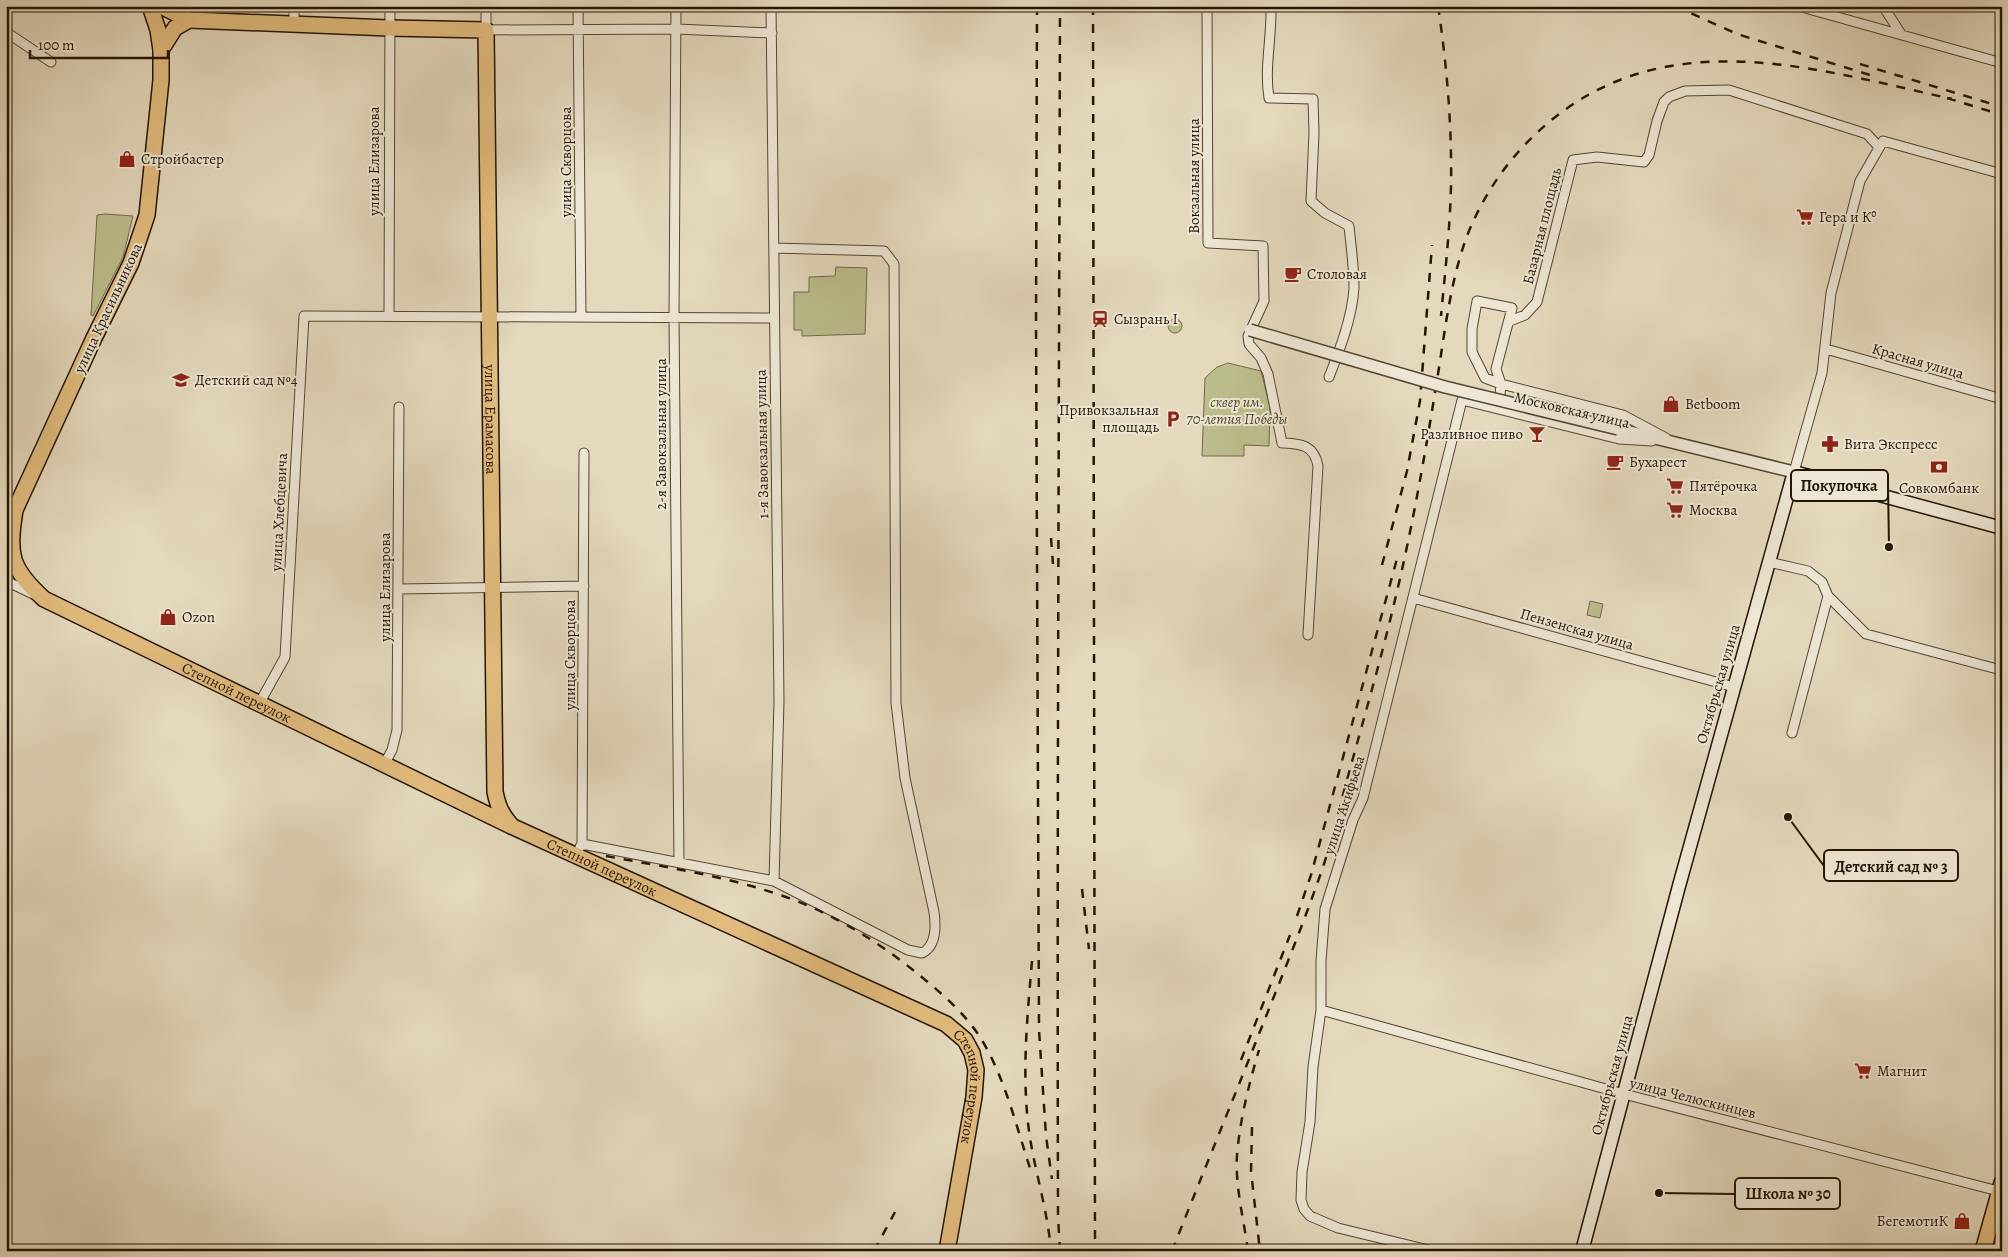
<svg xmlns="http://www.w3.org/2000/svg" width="2008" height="1257" viewBox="0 0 2008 1257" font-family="Alegreya,serif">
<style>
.green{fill:#bbbd8c;stroke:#706948}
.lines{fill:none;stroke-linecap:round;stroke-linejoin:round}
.minor-casing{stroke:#544632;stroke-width:11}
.tertiary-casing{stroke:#544632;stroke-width:14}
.secondary-casing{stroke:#241503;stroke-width:15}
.primary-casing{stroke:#241503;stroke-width:18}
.minor{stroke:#ede6d4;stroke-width:9}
.tertiary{stroke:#ede6d4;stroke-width:11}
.secondary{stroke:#ede6d4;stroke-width:12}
.primary{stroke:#e2bc7e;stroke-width:15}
.rail{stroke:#241503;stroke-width:2.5;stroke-dasharray:9 9;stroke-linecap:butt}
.tertiary-bridge-casing{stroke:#544632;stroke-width:14;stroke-linecap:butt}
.tertiary-bridge{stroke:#ede6d4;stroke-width:11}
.labels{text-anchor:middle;stroke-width:4;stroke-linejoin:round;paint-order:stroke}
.poi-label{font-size:15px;fill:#241503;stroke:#ede6d4;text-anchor:start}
.street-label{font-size:15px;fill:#241503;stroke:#ede6d4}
.park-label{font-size:15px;font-style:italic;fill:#51472c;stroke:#ede6d4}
.leader{fill:none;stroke:#241503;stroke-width:2}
.callout-dot{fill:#241503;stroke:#ede6d4;stroke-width:2}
.callout{fill:#ede6d4;stroke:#241503;stroke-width:2}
.callout-label{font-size:16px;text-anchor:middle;font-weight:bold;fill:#241503}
</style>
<rect width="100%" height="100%" fill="#e4d9bd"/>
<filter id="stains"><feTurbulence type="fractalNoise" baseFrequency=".004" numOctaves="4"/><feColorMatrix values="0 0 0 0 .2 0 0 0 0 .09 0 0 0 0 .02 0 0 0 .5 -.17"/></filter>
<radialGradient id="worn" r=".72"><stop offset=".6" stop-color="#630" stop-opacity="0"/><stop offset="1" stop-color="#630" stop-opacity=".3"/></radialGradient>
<path class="green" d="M105,214L133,216L123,257L93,316L91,315L97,215Z
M836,267L867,268L865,334L802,336V330H794V292H809V277L835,276Z
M1168 326a7 7 0 1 1 14 0a7 7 0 1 1-14 0Z
M1228,363L1261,371L1270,407L1269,446L1244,445V456H1202L1205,378L1217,367Z
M1590,601L1603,604L1600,618L1587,615Z"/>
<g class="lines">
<g class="minor-casing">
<path id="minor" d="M486,6V30L676,29L772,33
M578,6L581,317
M676,6L674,317L679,862
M771,6L779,701L774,881
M1207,6L1208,243L1263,246L1264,301L1248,336L1249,344L1261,358L1268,374L1282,443C1300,444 1314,444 1318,466L1308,635
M1271,6C1272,37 1264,68 1269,98L1313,99L1314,133L1311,201L1325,213L1349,226C1351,246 1354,267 1354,288C1352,318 1340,349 1329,377
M1798,6L2002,63
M1883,6L1901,34
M1999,6L2002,10
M294,25V6
M6,32L51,62
M389,316L390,6
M1510,321L1525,315L1537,302L1573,160L1597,157L1644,162L1649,155L1657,121L1664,102L1669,97L1685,91L1729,90L1867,134L1879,147
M1826,349L2002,399
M1499,405L1501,384L1485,378L1472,352V329L1477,301L1512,308L1496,369L1501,384L1623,415L1666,438
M1794,472L1822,373L1831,293L1860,181L1883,141L2002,174
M1769,562L1808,571L1822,582L1828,596L1792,733
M6,581L33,594
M399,589L584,586
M1828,596L1866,634L2001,670
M1413,598L1734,687
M259,704L285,657L304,316L773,318
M384,765L392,750L397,730L399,407
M582,844L774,881L908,950L922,953C936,946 936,926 934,912L905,778L896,703L894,264L884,251L774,248
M580,847L582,844L584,453
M1321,1010L1624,1094L2002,1192
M1433,1251L1338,1228L1310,1216L1304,1209L1301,1200L1302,1172L1310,1122L1313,1067L1321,1010V961L1325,909L1353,820L1363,798L1462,400L1619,439L1652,441"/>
</g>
<g class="tertiary-casing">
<path id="tertiary" d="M1618,429L1794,472"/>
</g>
<g class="secondary-casing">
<path id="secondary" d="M1582,1251L1679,886L1794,472L2002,528"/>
</g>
<g class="primary-casing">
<g id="primary">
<path id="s1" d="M150,6L158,30L161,50V80L147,215L131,263L94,338L15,510C8,555 10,568 44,599L511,826L946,1024L965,1040L972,1053L976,1070L974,1097L947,1251"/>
<path id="s2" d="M161,6L189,20L389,28L486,30L495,792C498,806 501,814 511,825"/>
<path d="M161,50L175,28L189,20"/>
<path d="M1983,1251L2002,1183"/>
</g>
</g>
<use href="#minor" class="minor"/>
<use href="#tertiary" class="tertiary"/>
<use href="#secondary" class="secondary"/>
<use href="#primary" class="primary"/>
<path class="rail" d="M1037,6L1036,321L1039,1030L1046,1136L1052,1179
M1093,6L1095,1251
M1438,6C1447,66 1452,126 1451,186C1450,229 1445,273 1441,316
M1675,6L1737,34L1870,75
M1860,64L2002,107
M1947,98L2002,115
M1051,538L1053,564
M1382,565L1407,471L1420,401L1432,245
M606,856C665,867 726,876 783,896C830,912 874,939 913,970C938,990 963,1011 980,1037C1005,1077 1016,1126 1031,1171
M1082,889L1089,949
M1297,916L1311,875L1398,555
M1032,961C1027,1020 1021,1079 1030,1138C1036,1175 1048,1213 1051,1251
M1241,1060L1290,935
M1252,1127L1251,1171L1260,1251
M874,1251L895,1212
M1060,1251L1058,1216C1057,813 1059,410 1060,6
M1172,1251C1200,1180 1229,1110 1257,1039C1280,981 1304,923 1324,864C1334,833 1341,801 1350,769C1365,714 1381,659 1394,604C1412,530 1425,455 1437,380C1445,332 1450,282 1467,236C1487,185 1521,141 1566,109C1683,26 1825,71 1952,99
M1248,1251C1244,1220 1235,1187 1237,1155C1240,1119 1249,1084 1259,1050"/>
<g class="tertiary-bridge-casing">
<path id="tertiary-bridge" d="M1250,330L1445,387L1618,429"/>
</g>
<use href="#tertiary-bridge" class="tertiary-bridge"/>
</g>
<defs>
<g id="shop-bare" transform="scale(1.35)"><path d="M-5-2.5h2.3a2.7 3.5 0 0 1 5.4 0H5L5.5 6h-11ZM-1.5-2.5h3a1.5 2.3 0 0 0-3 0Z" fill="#8f2418" stroke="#ede6d4" stroke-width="2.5" paint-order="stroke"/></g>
<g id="supermarket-bare" transform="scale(1.35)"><path d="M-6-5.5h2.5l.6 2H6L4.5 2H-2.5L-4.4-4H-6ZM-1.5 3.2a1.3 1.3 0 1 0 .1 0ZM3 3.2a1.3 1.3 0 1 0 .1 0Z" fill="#8f2418" stroke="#ede6d4" stroke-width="2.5" paint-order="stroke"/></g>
<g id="cafe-bare" transform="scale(1.35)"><path d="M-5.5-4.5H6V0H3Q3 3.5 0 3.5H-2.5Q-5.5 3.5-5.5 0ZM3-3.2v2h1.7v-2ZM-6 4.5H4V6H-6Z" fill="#8f2418" stroke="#ede6d4" stroke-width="2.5" paint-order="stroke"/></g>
<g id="station-bare" transform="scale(1.35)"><path d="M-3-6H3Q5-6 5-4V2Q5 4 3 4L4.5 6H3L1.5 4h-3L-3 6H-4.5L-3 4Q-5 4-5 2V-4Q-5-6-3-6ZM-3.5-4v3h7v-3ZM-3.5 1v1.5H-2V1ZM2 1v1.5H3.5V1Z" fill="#8f2418" stroke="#ede6d4" stroke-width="2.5" paint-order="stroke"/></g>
<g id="school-bare" transform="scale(1.35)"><path d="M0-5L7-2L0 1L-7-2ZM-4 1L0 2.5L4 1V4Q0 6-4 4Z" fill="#8f2418" stroke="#ede6d4" stroke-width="2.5" paint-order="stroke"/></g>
<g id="parking-bare" transform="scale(1.35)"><path d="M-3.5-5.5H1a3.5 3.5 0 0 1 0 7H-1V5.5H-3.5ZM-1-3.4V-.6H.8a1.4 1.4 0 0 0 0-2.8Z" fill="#8f2418" stroke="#ede6d4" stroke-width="2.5" paint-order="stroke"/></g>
<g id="bar-bare" transform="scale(1.35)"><path d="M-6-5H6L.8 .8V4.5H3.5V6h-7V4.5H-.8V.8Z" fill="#8f2418" stroke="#ede6d4" stroke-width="2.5" paint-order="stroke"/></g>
<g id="pharmacy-bare" transform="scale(1.35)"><path d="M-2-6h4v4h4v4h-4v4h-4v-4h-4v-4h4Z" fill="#8f2418" stroke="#ede6d4" stroke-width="2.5" paint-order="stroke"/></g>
<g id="bank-bare" transform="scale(1.35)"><path d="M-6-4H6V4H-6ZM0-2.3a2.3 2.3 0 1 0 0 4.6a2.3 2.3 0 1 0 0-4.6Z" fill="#8f2418" stroke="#ede6d4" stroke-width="2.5" paint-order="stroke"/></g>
</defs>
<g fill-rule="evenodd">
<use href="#shop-bare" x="127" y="159"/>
<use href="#supermarket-bare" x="1805" y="217"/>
<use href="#cafe-bare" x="1293" y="274"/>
<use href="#station-bare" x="1100" y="319"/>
<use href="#school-bare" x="181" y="380"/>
<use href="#shop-bare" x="1671" y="404"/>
<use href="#parking-bare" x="1173" y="419"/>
<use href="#bar-bare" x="1537" y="434"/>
<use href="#pharmacy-bare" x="1830" y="444"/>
<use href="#cafe-bare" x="1615" y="462"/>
<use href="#bank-bare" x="1939" y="467"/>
<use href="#supermarket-bare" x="1675" y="486"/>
<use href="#supermarket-bare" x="1675" y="510"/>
<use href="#shop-bare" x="168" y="617"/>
<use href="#supermarket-bare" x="1863" y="1071"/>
<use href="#shop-bare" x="1962" y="1221"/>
</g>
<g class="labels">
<g class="poi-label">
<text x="141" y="164">Стройбастер</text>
<text x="1819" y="222">Гера и К⁰</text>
<text x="1307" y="279">Столовая</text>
<text x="1114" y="324">Сызрань I</text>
<text x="195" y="385">Детский сад №4</text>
<text x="1685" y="409">Betboom</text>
<text x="1159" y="415" text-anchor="end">Привокзальная<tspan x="1159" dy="17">площадь</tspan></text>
<text x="1523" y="439" text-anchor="end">Разливное пиво</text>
<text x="1844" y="449">Вита Экспресс</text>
<text x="1629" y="467">Бухарест</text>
<text x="1689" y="491">Пятёрочка</text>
<text x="1939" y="493" text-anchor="middle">Совкомбанк</text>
<text x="1689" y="515">Москва</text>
<text x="182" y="622">Ozon</text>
<text x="1877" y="1076">Магнит</text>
<text x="1948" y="1226" text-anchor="end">БегемотиК</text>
</g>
<g class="street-label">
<text transform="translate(374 161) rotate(-90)" y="5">улица Елизарова</text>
<text transform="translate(566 162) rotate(-90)" y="5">улица Скворцова</text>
<text transform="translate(1194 176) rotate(-90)" y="5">Вокзальная улица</text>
<text transform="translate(1542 226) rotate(-76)" y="5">Базарная площадь</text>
<text transform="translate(108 308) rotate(-65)" y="5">улица Красильникова</text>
<text transform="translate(1918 361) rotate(16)" y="5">Красная улица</text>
<text transform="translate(1572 410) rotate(13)" y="5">Московская улица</text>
<text dy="5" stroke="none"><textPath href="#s2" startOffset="718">улица Ерамасова</textPath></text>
<text transform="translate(661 434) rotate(-90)" y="5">2-я Завокзальная улица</text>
<text transform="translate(762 444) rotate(-91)" y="5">1-я Завокзальная улица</text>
<text transform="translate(279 512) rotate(-87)" y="5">улица Хлебцевича</text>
<text transform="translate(385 587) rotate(-90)" y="5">улица Елизарова</text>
<text transform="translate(1577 629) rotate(16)" y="5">Пензенская улица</text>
<text transform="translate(570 655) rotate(-90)" y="5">улица Скворцова</text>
<text transform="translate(1718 684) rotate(-74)" y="5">Октябрьская улица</text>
<text dy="5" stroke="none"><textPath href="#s1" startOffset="849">Степной переулок</textPath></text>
<text transform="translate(1344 805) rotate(-72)" y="5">улица Акифьева</text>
<text dy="5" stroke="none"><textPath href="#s1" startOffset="1254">Степной переулок</textPath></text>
<text transform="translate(1612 1075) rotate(-75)" y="5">Октябрьская улица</text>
<text dy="5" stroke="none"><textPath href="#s1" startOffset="1704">Степной переулок</textPath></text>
<text transform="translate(1693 1098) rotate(14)" y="5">улица Челюскинцев</text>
</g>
<g class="park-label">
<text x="1237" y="407">сквер им.<tspan x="1237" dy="17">70-летия Победы</tspan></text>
</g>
</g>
<path class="leader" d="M1889 547L1888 485M1788 817L1824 866M1659 1193L1735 1194"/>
<g class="callout-dot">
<circle cx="1889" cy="547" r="5"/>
<circle cx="1788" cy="817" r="5"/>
<circle cx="1659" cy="1193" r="5"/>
</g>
<g class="callout">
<rect x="1791" y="470" width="97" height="31" rx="5"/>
<rect x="1824" y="850" width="134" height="31" rx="5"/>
<rect x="1735" y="1178" width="105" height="31" rx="5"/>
</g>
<g class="callout-label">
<text x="1839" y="491">Покупочка</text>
<text x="1891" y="872">Детский сад № 3</text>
<text x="1788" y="1199">Школа № 30</text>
</g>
<rect width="2008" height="1257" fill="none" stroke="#e4d9bd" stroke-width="25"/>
<rect x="8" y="8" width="1993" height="1242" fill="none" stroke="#241503" stroke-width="2.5"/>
<rect x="12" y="12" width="1983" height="1232" fill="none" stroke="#241503"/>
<path d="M30 50v8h138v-8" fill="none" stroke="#241503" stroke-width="2.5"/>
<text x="38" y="50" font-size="15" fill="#241503" stroke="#ede6d4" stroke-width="4" paint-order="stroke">100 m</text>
<rect width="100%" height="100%" filter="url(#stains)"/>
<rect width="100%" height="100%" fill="url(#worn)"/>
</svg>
